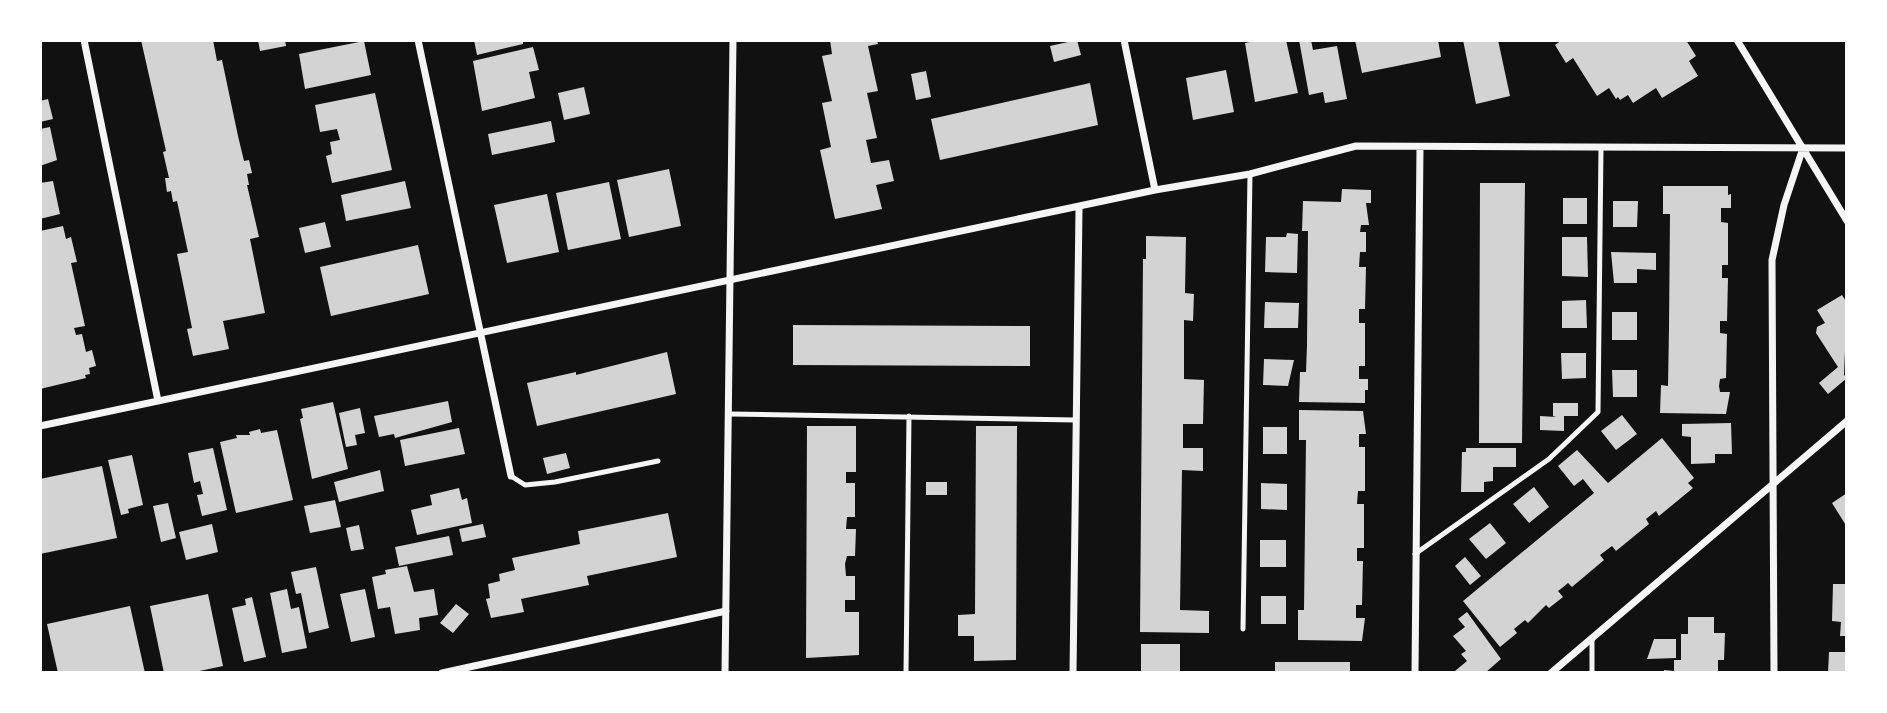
<svg xmlns="http://www.w3.org/2000/svg" width="1887" height="713" viewBox="0 0 1887 713" font-family="'Archivo Narrow',sans-serif">
<style>
.building{fill:#d3d3d3}
.lines{fill:none;stroke-linecap:round;stroke-linejoin:round}
.service{stroke:#f5f5f5;stroke-width:5}
.minor{stroke:#f5f5f5;stroke-width:7}
</style>
<rect width="100%" height="100%" fill="#111"/>
<path class="building" d="M141,40H213L217,61L222,60L238,136L244,161L249,160L252,173L247,174L249,185H247L259,237L250,239L265,313L223,321L229,349L193,356L187,329L192,328L177,254L188,252L177,201L173,202L171,191L167,192L165,178H169L163,152L166,151Z
M258,40H285L286,46L260,51Z
M474,40H523V44L477,55Z
M830,40H877L878,44L868,46L878,91L867,93L877,138L866,140L871,163L889,160L894,181L876,185L882,209L835,219L820,150L831,147L822,103L832,101L822,56L832,54Z
M1077,40L1081,55L1054,62L1050,46Z
M1259,40H1286L1298,93L1255,102L1245,43Z
M1299,40H1311L1313,50L1337,46L1347,99L1325,103L1323,92L1309,95Z
M1355,40H1438L1441,57L1362,73Z
M1463,40H1498L1510,96L1476,104Z
M1562,40H1686L1696,56L1689,61L1698,76L1662,98L1656,88L1633,103L1628,95L1620,100L1618,97L1616,99L1609,88L1597,96L1573,58L1566,63L1555,45Z
M364,41L371,75L305,89L299,54Z
M533,47L539,70L529,72L535,98L482,111L473,61Z
M1226,70L1234,112L1193,120L1186,78Z
M926,71L931,97L916,100L911,74Z
M1090,83L1098,125L940,160L931,119Z
M584,87L590,114L564,120L558,93Z
M375,93L392,170L332,183L326,156L332,154L330,142L340,140L337,129L320,132L315,105Z
M48,99L53,119L40,122V101Z
M551,121L555,142L492,155L488,134Z
M50,127L57,160L40,166V129Z
M669,169L681,226L629,237L617,180Z
M53,181L60,214L40,219V183Z
M405,181L411,208L346,221L341,195Z
M609,182L621,239L568,250L556,193Z
M1480,183H1525L1522,443H1479Z
M1663,186H1728V195L1731,194V208H1721V222L1728,223V265H1722V278H1728L1727,321H1720V333L1727,334L1726,378L1720,379L1719,386L1720,392H1730L1726,414L1660,413L1661,385L1668,386L1669,328L1670,214H1663Z
M1342,189L1371,190V203H1366L1369,225H1361L1360,232H1366V252H1360L1359,267H1366L1365,309H1359V323H1365V366H1359V379H1368V390H1365V403L1299,402L1300,372H1306L1307,345L1308,231H1302L1303,201L1341,202Z
M547,194L559,252L507,263L494,205Z
M1563,198H1587V224H1563Z
M1613,201H1638L1637,227H1613Z
M325,222L331,247L305,253L299,228Z
M63,226L66,239L71,237L77,262L71,263L85,326L74,328L76,335L82,334L86,352L92,350L96,366L89,368L90,374L85,375L86,378L40,389V231Z
M1287,233L1298,234L1297,273L1265,272L1266,237H1286Z
M1146,236L1186,237L1185,293L1194,294L1193,321L1184,320V379L1204,380L1203,424H1183V448H1203V471L1182,470L1180,610L1209,611V633L1140,632L1143,259H1146Z
M1562,237H1587L1588,277L1562,276Z
M418,245L429,294L331,316L320,267Z
M1611,252L1656,253V270L1637,269V283H1614Z
M1842,295L1847,303L1844,375L1847,378L1828,394L1819,383L1838,367L1816,333L1817,327L1825,323L1817,310Z
M1586,300L1587,328H1562V301Z
M1265,302L1299,303L1298,328H1264Z
M1612,312H1637V340H1612Z
M793,325L1030,326V366L793,365Z
M667,352L676,394L537,426L527,383L576,372V375Z
M1561,353H1586V378L1562,379Z
M1264,359L1294,360L1288,386L1263,385Z
M1612,370H1637V397H1613Z
M448,401L452,422L395,438L394,434L379,437L374,416Z
M333,402L348,469L312,479L300,419L303,418L301,409Z
M1553,403H1578V416H1564V431L1540,430V416L1556,417L1553,416Z
M360,408L365,433L355,435L357,445L346,447L339,413Z
M1299,410L1363,411L1366,434H1359V447H1365V491H1358L1357,504H1364V548H1357V561H1363L1362,605H1356V618H1365L1362,641L1298,640V610H1304L1306,440H1299Z
M1622,415L1637,434L1616,450L1601,431Z
M1731,423L1732,454H1715V463L1691,464V437L1682,436V424Z
M807,426H856V472H846V483H855V517H847L846,529H856L855,556H847L845,564L846,576H855V600H845V612H859V655L806,658Z
M976,426H1017L1016,660L974,661V636H958V615L975,614Z
M1263,427H1287V454H1263Z
M459,428L465,454L405,466L400,440Z
M260,429L261,433L277,430L293,500L236,513L220,442L237,438L236,435H250L249,432Z
M1662,438L1694,478L1688,483L1693,488L1659,516L1656,511L1646,519L1649,524L1616,551L1612,546L1600,555L1604,560L1572,587L1568,583L1562,588L1558,591L1563,597L1549,608L1546,605L1528,623L1525,620L1514,629L1517,633L1500,647L1463,601L1594,493L1583,479L1574,486L1558,466L1577,450L1608,483Z
M213,448L227,510L202,516L197,495L203,494L200,481L194,483L188,453Z
M1466,448H1516V467H1493V481L1484,482V492H1461L1462,452H1466Z
M566,453L570,468L547,474L543,458Z
M132,455L143,505L128,509L129,513L121,515L108,460Z
M102,466L117,538L40,554V479Z
M380,470L384,491L339,502L334,482Z
M926,482H947V495H926Z
M1261,483L1287,484V510L1261,509Z
M1534,487L1549,507L1529,523L1513,504Z
M459,488L462,500L467,498L472,523L417,535L411,510L432,505L430,495Z
M1847,493V527L1832,503Z
M335,500L341,527L310,533L304,506Z
M168,503L176,538L161,542L153,506Z
M668,513L677,557L587,576L589,585L521,599L524,612L491,618L486,599L490,598L488,584L500,581L499,574L515,570L512,558L580,544L578,531Z
M1490,523L1506,543L1486,559L1469,539Z
M212,524L218,552L186,560L179,532Z
M483,524L486,537L462,542L459,529Z
M359,525L364,549L351,551L346,528Z
M449,536L453,555L399,566L395,547Z
M1260,540H1286V567H1260Z
M1465,557L1481,576L1470,585L1455,566Z
M407,566L414,592L434,589L438,615L419,618L420,630L395,634L390,607L378,609L372,577L386,574L385,570Z
M316,567L329,628L309,633L301,593L296,594L291,572Z
M1833,584H1847V636H1840L1841,622L1832,621Z
M287,589L291,609L299,607L307,648L282,653L270,593Z
M365,589L375,637L351,642L340,594Z
M208,594L223,666L190,673H164L150,606Z
M1261,596H1286V624H1261Z
M252,597L266,657L244,662L232,608L246,605L245,599Z
M456,604L469,614L453,633L440,623Z
M130,606L145,673H58L47,624Z
M1467,612L1501,659L1485,673L1455,671L1467,661L1461,654L1466,651L1453,636L1465,627L1458,619Z
M1688,617H1714V633H1725L1724,660H1718V673H1664V670L1674,671V660H1681V634H1688Z
M1654,639H1676V658L1647,659Z
M1141,644H1180V673H1141Z
M1829,652H1847V673H1828Z
M1275,662H1350V673H1275Z"/>
<g class="lines">
<path class="service" d="M729,414L1076,420
M511,476L525,485L555,482L658,461
M1415,554L1549,459L1598,412L1601,148
M1243,629L1250,174
M1592,639V673
M906,673L909,416"/>
<path class="minor" d="M84,40L158,401
M418,40L511,476
M1124,40L1155,190
M1737,40L1847,221
M40,426L1155,190L1250,174L1356,146L1847,148
M442,673L726,611
M725,673L733,40
M1073,673L1079,209
M1415,673L1420,147
M1551,673L1847,421
M1774,673L1772,260L1784,205L1803,148"/>
</g>
<rect width="1887" height="713" fill="none" stroke="#ffffff" stroke-width="84"/>
</svg>
